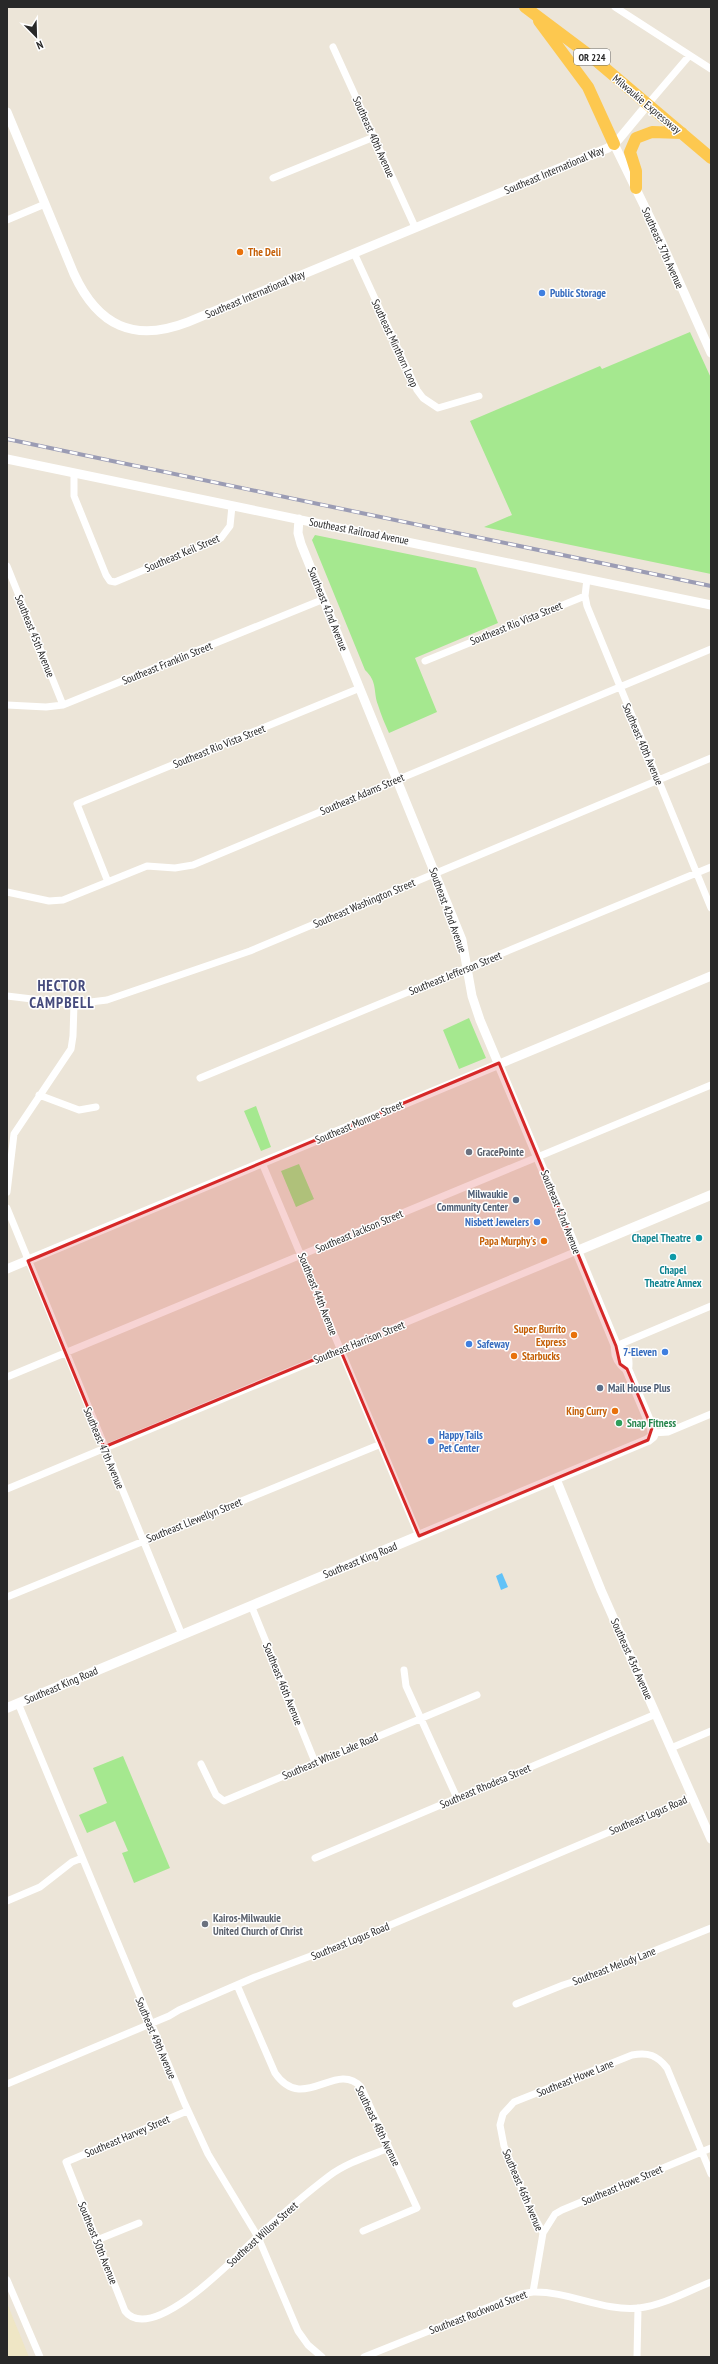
<svg xmlns="http://www.w3.org/2000/svg" width="718" height="2364" viewBox="0 0 718 2364" font-family="'PT Sans Narrow',sans-serif">
<style>
.education{fill:#efe6c5}
.green{fill:#a5e88f}
.water{fill:#61c2f8}
.lines{fill:none;stroke-linecap:round;stroke-linejoin:round}
.minor{stroke:#fff;stroke-width:7}
.tertiary{stroke:#fff;stroke-width:9}
.secondary{stroke:#fff;stroke-width:10}
.trunk{stroke:#fdc84f;stroke-width:12}
.rail-casing{stroke:#9b9cb4;stroke-width:4}
.rail{stroke:#fff;stroke-width:2.5;stroke-dasharray:8;stroke-linecap:butt}
.marked{fill:#d62828;fill-opacity:0.2;stroke:#d62828;stroke-width:3;stroke-linejoin:round}
.food-dot{fill:#e8710a;stroke:#fff;stroke-width:1.5}
.shop-dot{fill:#3f7fe0;stroke:#fff;stroke-width:1.5}
.worship-dot{fill:#6b7280;stroke:#fff;stroke-width:1.5}
.service-dot{fill:#5c6f8a;stroke:#fff;stroke-width:1.5}
.culture-dot{fill:#0f9aa8;stroke:#fff;stroke-width:1.5}
.leisure-dot{fill:#2e9e5b;stroke:#fff;stroke-width:1.5}
.labels{text-anchor:middle;stroke-width:3;stroke-linejoin:round;paint-order:stroke}
.shield{fill:#fff;stroke:#686868;stroke-width:1}
.shield-label{font-size:10px;font-weight:bold;fill:#282828}
.street-label{font-size:11px;fill:#282828;stroke:#fff}
.food-label{font-size:11px;font-weight:bold;fill:#c56008;stroke:#fff;text-anchor:end}
.shop-label{font-size:11px;font-weight:bold;fill:#366cbe;stroke:#fff;text-anchor:start}
.worship-label{font-size:11px;font-weight:bold;fill:#5b616d;stroke:#fff;text-anchor:start}
.service-label{font-size:11px;font-weight:bold;fill:#4e5e75;stroke:#fff;text-anchor:end}
.culture-label{font-size:11px;font-weight:bold;fill:#0d838f;stroke:#fff;text-anchor:end}
.leisure-label{font-size:11px;font-weight:bold;fill:#27864d;stroke:#fff;text-anchor:start}
.district-label{font-size:15px;font-weight:bold;letter-spacing:1px;fill:#454a7c;stroke:#fff}
</style>
<rect width="100%" height="100%" fill="#ece5d8"/>
<path class="education" d="M7,2303L29,2357H7Z"/>
<path class="green" d="M690,332L711,378V574L484,527L512,515L470,421L600,366L602,369Z
M315,535L476,568L498,623L415,658L437,712L389,733C385,724 381,715 378,705C373,692 378,682 365,670L312,540Z
M469,1018L486,1058L459,1069L443,1030Z
M256,1106L271,1147L261,1151L244,1111Z
M299,1164L314,1199L296,1207L281,1171Z
M123,1756L170,1868L134,1883L122,1853L128,1851L115,1821L87,1833L79,1815L107,1803L93,1768Z"/>
<path class="water" d="M502,1573L508,1587L501,1590L496,1576Z"/>
<g class="lines">
<path class="minor" d="M615,7L711,69
M333,47L415,227
M648,104L689,56
M273,178L374,137
M7,220L45,204
M354,253L417,390L423,398L438,408L479,396
M74,473V496L106,575L110,581L115,582L221,538L230,526L232,506
M7,566L63,705
M587,579L585,596L587,606L711,908
M425,661L585,596
M7,705L46,707L63,705L324,599
M108,882L77,804L360,688
M7,892L49,901L63,900L147,866L175,868L193,865L711,649
M7,996L74,1004L107,1000L250,951L711,758
M200,1078L711,867
M39,1095L79,1110L96,1107
M262,1163L419,1536
M7,1192L14,1134L71,1049L73,1036L74,1004
M7,1208L182,1635
M616,1346L711,1306
M7,1377L711,1085
M653,1433L668,1432L711,1414
M7,1489L577,1251
M7,1597L381,1444
M251,1605L315,1762
M404,1670L406,1686L457,1798
M18,1703L184,2102L208,2154L258,2237L298,2331L308,2345L322,2357
M671,1748L711,1731
M201,1764L216,1795L224,1801L477,1695
M315,1858L656,1714
M7,1901L40,1887L72,1862L82,1858
M237,1985L275,2073C303,2114 336,2060 361,2087L417,2208L363,2231
M516,2004L563,1985L594,1975L711,1928
M7,2084L169,2016L179,2010L255,1977L369,1934L692,1797
M187,2111L66,2162L125,2311C152,2346 237,2256 257,2237C280,2216 304,2195 329,2176C346,2163 369,2156 389,2148
M543,2233L555,2214L562,2210L711,2148
M97,2240L139,2223
M7,2280L40,2357
M533,2292L543,2233L531,2211L504,2146L500,2125L503,2114L514,2102L632,2055C648,2052 657,2055 667,2068L711,2174
M364,2357L521,2294L533,2292C569,2291 604,2312 639,2308C664,2305 688,2291 711,2282
M637,2357L638,2308"/>
<path class="tertiary" d="M7,112L74,274C98,326 134,343 188,322L608,148L619,139L648,104
M614,144L657,232L711,353
M7,459L711,605
M299,519L298,533L301,544L462,940L472,996L480,1020L577,1251
M7,1269L711,976
M556,1479L601,1590L711,1839"/>
<path class="secondary" d="M627,1369C619,1363 615,1356 616,1346L577,1251L711,1195
M7,1708L648,1440L653,1436L652,1428L627,1369C629,1358 626,1351 616,1346"/>
<path class="trunk" d="M525,7L593,58L711,158
M539,21L588,87L614,144
M636,188V171L630,152L636,138L652,132L682,133"/>
<g class="rail-casing">
<path id="rail" d="M7,439L711,586"/>
</g>
<use href="#rail" class="rail"/>
</g>
<path class="marked" d="M499,1063L616,1346L620,1364L627,1369L652,1428L648,1440L419,1536L340,1349L104,1447L28,1261Z"/>
<g class="food-dot">
<circle cx="240" cy="252" r="4"/>
<circle cx="544" cy="1241" r="4"/>
<circle cx="574" cy="1335" r="4"/>
<circle cx="514" cy="1356" r="4"/>
<circle cx="615" cy="1411" r="4"/>
</g>
<g class="shop-dot">
<circle cx="542" cy="293" r="4"/>
<circle cx="537" cy="1222" r="4"/>
<circle cx="469" cy="1344" r="4"/>
<circle cx="665" cy="1352" r="4"/>
<circle cx="431" cy="1441" r="4"/>
</g>
<g class="worship-dot">
<circle cx="469" cy="1152" r="4"/>
<circle cx="205" cy="1924" r="4"/>
</g>
<g class="service-dot">
<circle cx="516" cy="1200" r="4"/>
<circle cx="600" cy="1388" r="4"/>
</g>
<g class="culture-dot">
<circle cx="699" cy="1238" r="4"/>
<circle cx="673" cy="1257" r="4"/>
</g>
<circle class="leisure-dot" cx="619" cy="1423" r="4"/>
<g class="labels">
<rect class="shield" x="574" y="49" width="36" height="16" rx="3"/>
<g class="shield-label">
<text x="592" y="61">OR 224</text>
</g>
<g class="street-label">
<text transform="translate(647 104) rotate(40)" y="4">Milwaukie Expressway</text>
<text transform="translate(374 137) rotate(66)" y="4">Southeast 40th Avenue</text>
<text transform="translate(554 170) rotate(-23)" y="4">Southeast International Way</text>
<text transform="translate(663 248) rotate(66)" y="4">Southeast 37th Avenue</text>
<text transform="translate(255 294) rotate(-23)" y="4">Southeast International Way</text>
<text transform="translate(395 343) rotate(65)" y="4">Southeast Minthorn Loop</text>
<text transform="translate(359 531) rotate(11)" y="4">Southeast Railroad Avenue</text>
<text transform="translate(182 553) rotate(-23)" y="4">Southeast Keil Street</text>
<text transform="translate(328 609) rotate(68)" y="4">Southeast 42nd Avenue</text>
<text transform="translate(516 623) rotate(-22)" y="4">Southeast Rio Vista Street</text>
<text transform="translate(35 636) rotate(68)" y="4">Southeast 45th Avenue</text>
<text transform="translate(167 663) rotate(-22)" y="4">Southeast Franklin Street</text>
<text transform="translate(643 744) rotate(67)" y="4">Southeast 40th Avenue</text>
<text transform="translate(219 746) rotate(-22)" y="4">Southeast Rio Vista Street</text>
<text transform="translate(362 794) rotate(-23)" y="4">Southeast Adams Street</text>
<text transform="translate(364 903) rotate(-23)" y="4">Southeast Washington Street</text>
<text transform="translate(448 910) rotate(70)" y="4">Southeast 42nd Avenue</text>
<text transform="translate(455 973) rotate(-22)" y="4">Southeast Jefferson Street</text>
<text transform="translate(359 1122) rotate(-23)" y="4">Southeast Monroe Street</text>
<text transform="translate(561 1212) rotate(68)" y="4">Southeast 42nd Avenue</text>
<text transform="translate(359 1231) rotate(-23)" y="4">Southeast Jackson Street</text>
<text transform="translate(318 1294) rotate(68)" y="4">Southeast 44th Avenue</text>
<text transform="translate(359 1342) rotate(-22)" y="4">Southeast Harrison Street</text>
<text transform="translate(104 1448) rotate(67)" y="4">Southeast 47th Avenue</text>
<text transform="translate(194 1520) rotate(-22)" y="4">Southeast Llewellyn Street</text>
<text transform="translate(360 1560) rotate(-22)" y="4">Southeast King Road</text>
<text transform="translate(632 1659) rotate(66)" y="4">Southeast 43rd Avenue</text>
<text transform="translate(283 1684) rotate(68)" y="4">Southeast 46th Avenue</text>
<text transform="translate(61 1685) rotate(-23)" y="4">Southeast King Road</text>
<text transform="translate(330 1756) rotate(-23)" y="4">Southeast White Lake Road</text>
<text transform="translate(485 1786) rotate(-23)" y="4">Southeast Rhodesa Street</text>
<text transform="translate(648 1815) rotate(-23)" y="4">Southeast Logus Road</text>
<text transform="translate(350 1941) rotate(-22)" y="4">Southeast Logus Road</text>
<text transform="translate(614 1966) rotate(-21)" y="4">Southeast Melody Lane</text>
<text transform="translate(156 2038) rotate(67)" y="4">Southeast 49th Avenue</text>
<text transform="translate(575 2078) rotate(-22)" y="4">Southeast Howe Lane</text>
<text transform="translate(378 2126) rotate(64)" y="4">Southeast 48th Avenue</text>
<text transform="translate(127 2136) rotate(-23)" y="4">Southeast Harvey Street</text>
<text transform="translate(622 2185) rotate(-23)" y="4">Southeast Howe Street</text>
<text transform="translate(523 2190) rotate(67)" y="4">Southeast 46th Avenue</text>
<text transform="translate(262 2234) rotate(-42)" y="4">Southeast Willow Street</text>
<text transform="translate(98 2243) rotate(68)" y="4">Southeast 50th Avenue</text>
<text transform="translate(478 2312) rotate(-21)" y="4">Southeast Rockwood Street</text>
</g>
<g class="food-label">
<text x="248" y="256" text-anchor="start">The Deli</text>
<text x="536" y="1245">Papa Murphy's</text>
<text x="566" y="1333">Super Burrito<tspan x="566" dy="13">Express</tspan></text>
<text x="522" y="1360" text-anchor="start">Starbucks</text>
<text x="607" y="1415">King Curry</text>
</g>
<g class="shop-label">
<text x="550" y="297">Public Storage</text>
<text x="529" y="1226" text-anchor="end">Nisbett Jewelers</text>
<text x="477" y="1348">Safeway</text>
<text x="657" y="1356" text-anchor="end">7-Eleven</text>
<text x="439" y="1439">Happy Tails<tspan x="439" dy="13">Pet Center</tspan></text>
</g>
<g class="worship-label">
<text x="477" y="1156">GracePointe</text>
<text x="213" y="1922">Kairos-Milwaukie<tspan x="213" dy="13">United Church of Christ</tspan></text>
</g>
<g class="service-label">
<text x="508" y="1198">Milwaukie<tspan x="508" dy="13">Community Center</tspan></text>
<text x="608" y="1392" text-anchor="start">Mail House Plus</text>
</g>
<g class="culture-label">
<text x="691" y="1242">Chapel Theatre</text>
<text x="673" y="1274" text-anchor="middle">Chapel<tspan x="673" dy="13">Theatre Annex</tspan></text>
</g>
<g class="leisure-label">
<text x="627" y="1427">Snap Fitness</text>
</g>
<g class="district-label">
<text x="62" y="991">HECTOR<tspan x="62" dy="17">CAMPBELL</tspan></text>
</g>
</g>
<rect width="718" height="2364" fill="none" stroke="#282828" stroke-width="16"/>
<g transform="translate(36 36) rotate(157)" stroke="#ffffff" stroke-width="3" paint-order="stroke">
<path d="M0-3L7 15L0 10L-7 15Z" fill="#282828"/>
<text y="-6" font-size="11" font-weight="bold" text-anchor="middle" fill="#282828">N</text>
</g>
</svg>
